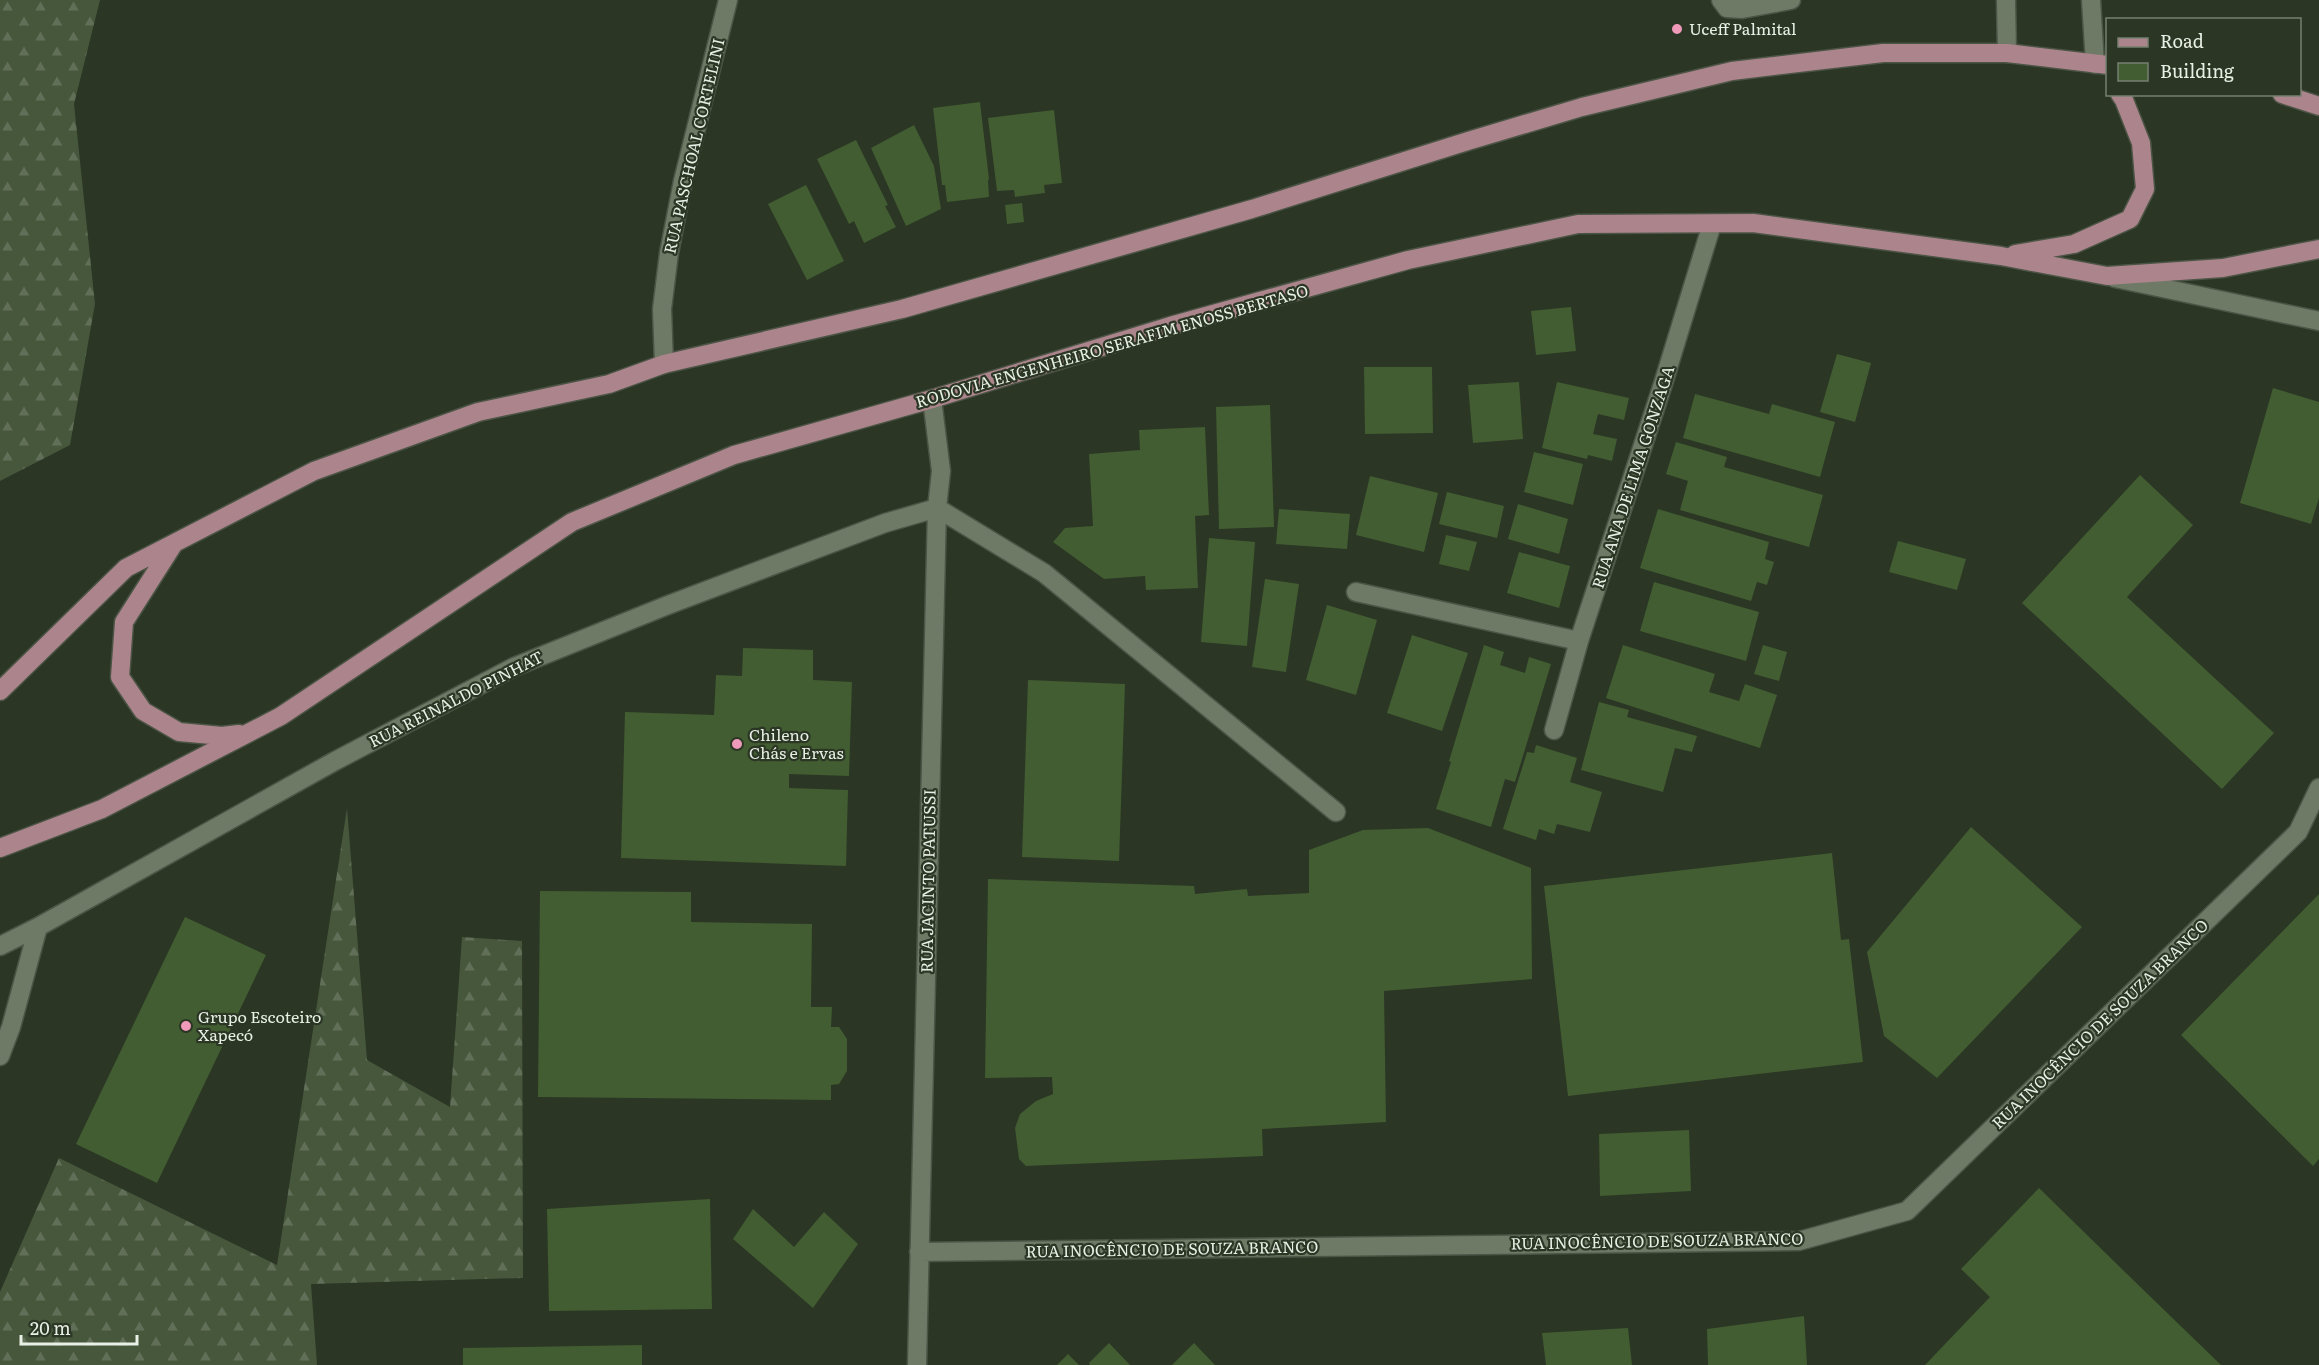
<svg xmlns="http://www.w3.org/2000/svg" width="2319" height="1365" viewBox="0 0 2319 1365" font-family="Literata,serif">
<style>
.forest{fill:url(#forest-firs)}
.building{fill:#425d31}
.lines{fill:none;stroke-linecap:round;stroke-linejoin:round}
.minor-casing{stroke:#4b5445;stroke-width:21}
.major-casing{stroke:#4b5445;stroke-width:21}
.minor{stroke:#6e7a66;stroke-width:18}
.major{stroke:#ac848c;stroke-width:18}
.poi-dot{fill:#ef9ab8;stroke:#2b3625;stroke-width:2}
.labels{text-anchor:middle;stroke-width:4.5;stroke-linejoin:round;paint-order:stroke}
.poi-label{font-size:16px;fill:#e8efe4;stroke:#2b3625;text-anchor:start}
.street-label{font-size:16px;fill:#e8efe4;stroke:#2b3625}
</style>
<defs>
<pattern id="forest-firs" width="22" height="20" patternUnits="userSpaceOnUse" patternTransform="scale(1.5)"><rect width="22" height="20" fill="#46573c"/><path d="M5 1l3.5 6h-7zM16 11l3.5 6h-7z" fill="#616f58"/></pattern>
</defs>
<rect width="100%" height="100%" fill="#2b3625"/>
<path class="forest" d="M0,0H100L74,104L95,304L70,445L0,481Z
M347,808L367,1060L450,1107L462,937L522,941L523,1278L311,1284L317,1365H0V1292L59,1158L277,1265Z"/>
<path class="building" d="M980,102L989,179L988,180L989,197L947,202L945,185H942L933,108Z
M1054,110L1062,183L1044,185L1045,193L1015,197L1014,190L997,191L988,118Z
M914,125L934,166L941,209L906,226L871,148Z
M856,140L888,205L885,206L896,227L864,243L854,221L849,224L817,159Z
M806,185L844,261L807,280L768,204Z
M1022,203L1024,222L1007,224L1005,205Z
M1571,307L1576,351L1536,355L1531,311Z
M1837,354L1871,363L1855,422L1820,412Z
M1364,367H1432L1433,433L1365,434Z
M1519,382L1523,439L1473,443L1468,385Z
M1557,382L1629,398L1624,420L1598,414L1593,434L1617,439L1612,461L1588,455L1587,459L1542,448Z
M2273,388L2319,402V498L2311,524L2240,503Z
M1695,394L1769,414L1772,404L1835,422L1820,477L1683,438Z
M1270,405L1274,527L1219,529L1216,407Z
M1205,427L1209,515L1195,516L1198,588L1146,590L1145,576L1104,579L1053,542L1065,528L1093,526L1089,454L1140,450L1139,430Z
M1676,442L1727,457L1724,467L1823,495L1809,547L1680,510L1688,481L1666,474Z
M1534,452L1583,464L1573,505L1524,492Z
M2140,475L2193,525L2127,597L2274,733L2222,789L2022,603Z
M1370,476L1438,493L1424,552L1356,535Z
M1447,492L1504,506L1497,538L1439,524Z
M1518,504L1568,519L1559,554L1508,539Z
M1279,509L1350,514L1347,549L1276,544Z
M1658,509L1769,542L1765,559L1774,562L1767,585L1757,582L1751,601L1640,568Z
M1446,535L1477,542L1469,571L1439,564Z
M1209,538L1255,542L1247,646L1201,642Z
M1898,541L1966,559L1957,590L1889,572Z
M1519,552L1570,566L1559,608L1507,593Z
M1265,579L1299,584L1286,672L1252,667Z
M1654,582L1759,612L1746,661L1640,631Z
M1327,605L1377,620L1356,695L1306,680Z
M1412,635L1468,653L1442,731L1387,713Z
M1484,645L1504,652L1500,665L1525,673L1529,657L1551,664L1515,782L1505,779L1491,827L1436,809L1451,762L1449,761Z
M1623,645L1715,674L1709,692L1739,701L1745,684L1777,695L1760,748L1606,698Z
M1763,645L1787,652L1779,681L1754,674Z
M743,648L813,650V680L852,682L849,776L789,774V788L848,790L846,866L621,858L625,712L714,715L716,675L742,676Z
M1028,680L1125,684L1119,861L1022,857Z
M1599,702L1629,710L1627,717L1697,736L1692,752L1675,748L1663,792L1581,770Z
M1536,745L1577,758L1570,782L1602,792L1590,832L1557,824L1554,834L1539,829L1536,840L1503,829L1527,752L1534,753Z
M1971,827L2082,927L1937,1078L1884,1036L1867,952Z
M1428,828L1531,868L1532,979L1384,991L1386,1122L1262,1129L1263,1156L1026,1166L1019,1159L1015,1128L1020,1114L1036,1101L1053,1094L1052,1077L985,1078L988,879L1194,886L1195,894L1247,889L1248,896L1309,893V850L1363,830Z
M1832,853L1841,940L1849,939L1863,1062L1568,1096L1544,886Z
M540,891L691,892V922L812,924L811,1007H832L831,1027H839L847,1039V1071L839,1084L831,1085V1100L538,1097Z
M2319,894V1159L2313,1166L2181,1035Z
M185,917L266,955L157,1183L76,1144Z
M1689,1130L1691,1191L1600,1196L1599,1134Z
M2039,1188L2127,1274L2221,1365H1925L1990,1297L1961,1269Z
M710,1199L712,1309L549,1311L547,1209Z
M753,1209L794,1247L824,1212L858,1244L813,1308L733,1239Z
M1804,1316L1807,1365H1708L1707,1329Z
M1628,1328L1632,1365H1546L1542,1333Z
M1109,1343L1130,1365H1090L1089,1363Z
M1194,1343L1215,1365H1172Z
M642,1345V1365H463V1348Z
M1068,1354L1079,1365H1057Z"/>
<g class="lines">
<g class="minor-casing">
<path id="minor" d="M1721,0L1727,8L1742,9L1791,0
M2006,0L2007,53
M2091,0L2095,64
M2115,278L2319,321
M664,364L662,309L669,253L683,181L728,0
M1356,592L1579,641
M1554,730L1579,641L1663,384L1712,224
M0,946L38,927L335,761L514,667L668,605L885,523L937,508L1044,573L1336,812
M0,1056L11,1027L38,927
M919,1252L1799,1241L1907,1211L2298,832L2319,788
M917,1365L937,508L941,471L932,399"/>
</g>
<g class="major-casing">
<path id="major" d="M2282,94L2319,106
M2015,254L2074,244L2130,219L2145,189L2141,143L2124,100L2120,94
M173,545L124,622L120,677L143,711L179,732L222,736L239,734
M0,691L126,568L314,471L478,412L609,384L664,364L902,309L1252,209L1468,141L1582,107L1732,71L1883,53H2007L2108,65
M0,848L102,809L281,716L572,522L734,455L932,399L1170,326L1408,260L1578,224L1753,223L2001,256L2107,276L2223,268L2319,249"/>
</g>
<use href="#minor" class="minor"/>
<use href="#major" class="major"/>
</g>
<g class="poi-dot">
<circle cx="1677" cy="29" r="6"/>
<circle cx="737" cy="744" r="6"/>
<circle cx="186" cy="1026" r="6"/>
</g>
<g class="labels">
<g class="poi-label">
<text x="1689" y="35">Uceff Palmital</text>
<text x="749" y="741">Chileno<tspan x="749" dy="18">Chás e Ervas</tspan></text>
<text x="198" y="1023">Grupo Escoteiro<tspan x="198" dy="18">Xapecó</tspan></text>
</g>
<g class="street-label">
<text transform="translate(694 146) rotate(-77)" y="6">RUA PASCHOAL CORTELINI</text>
<text transform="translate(1112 346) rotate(-16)" y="6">RODOVIA ENGENHEIRO SERAFIM ENOSS BERTASO</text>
<text transform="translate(1633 477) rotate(-72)" y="6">RUA ANA DE LIMA GONZAGA</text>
<text transform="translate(456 699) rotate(-27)" y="6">RUA REINALDO PINHAT</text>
<text transform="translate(928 881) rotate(-89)" y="6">RUA JACINTO PATUSSI</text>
<text transform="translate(2100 1024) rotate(-44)" y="6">RUA INOCÊNCIO DE SOUZA BRANCO</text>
<text transform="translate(1657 1241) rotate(-1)" y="6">RUA INOCÊNCIO DE SOUZA BRANCO</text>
<text transform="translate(1172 1249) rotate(-1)" y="6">RUA INOCÊNCIO DE SOUZA BRANCO</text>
</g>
</g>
<rect x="2106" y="18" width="195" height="78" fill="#2b3625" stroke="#778071" stroke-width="1.5"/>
<rect x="2118" y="38" width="30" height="9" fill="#ac848c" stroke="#778071" stroke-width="1.5"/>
<text x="2160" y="48" font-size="18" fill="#e8efe4">Road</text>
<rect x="2118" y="63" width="30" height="18" fill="#425d31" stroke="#778071" stroke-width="1.5"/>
<text x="2160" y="78" font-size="18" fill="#e8efe4">Building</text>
<path d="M21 1335v9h116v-9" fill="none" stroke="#e8efe4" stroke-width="3"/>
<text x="30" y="1335" font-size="18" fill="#e8efe4" stroke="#2b3625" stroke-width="4.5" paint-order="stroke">20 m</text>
</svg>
